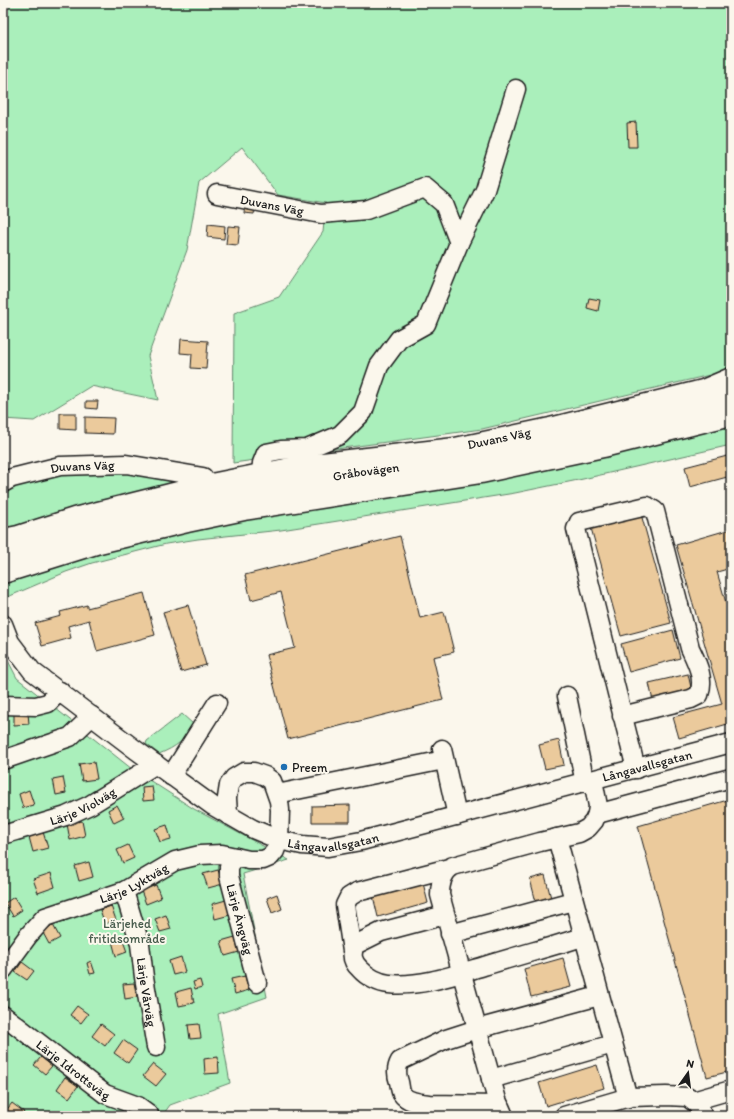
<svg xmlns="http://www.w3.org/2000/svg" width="734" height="1119" viewBox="0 0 734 1119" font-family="Itim,sans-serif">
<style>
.green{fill:#aaefbb;stroke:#63866c}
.building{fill:#ebca9c;stroke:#1c1c1c}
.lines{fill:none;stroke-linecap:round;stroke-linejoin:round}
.minor-casing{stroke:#1c1c1c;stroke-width:21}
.major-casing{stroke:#1c1c1c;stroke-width:25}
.minor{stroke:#fbf7ec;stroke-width:18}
.major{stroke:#fbf7ec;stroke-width:22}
.poi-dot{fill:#1f6fb2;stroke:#fbf7ec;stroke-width:1.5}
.labels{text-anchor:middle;stroke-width:4;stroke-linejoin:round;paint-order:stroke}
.street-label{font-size:13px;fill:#1c1c1c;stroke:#fbf7ec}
.poi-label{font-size:13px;fill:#1c1c1c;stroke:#fbf7ec;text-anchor:start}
.park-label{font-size:13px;fill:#475b4c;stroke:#fbf7ec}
</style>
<rect width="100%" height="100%" fill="#fbf7ec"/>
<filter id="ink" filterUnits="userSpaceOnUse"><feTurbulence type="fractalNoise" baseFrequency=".025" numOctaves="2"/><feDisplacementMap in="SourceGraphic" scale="8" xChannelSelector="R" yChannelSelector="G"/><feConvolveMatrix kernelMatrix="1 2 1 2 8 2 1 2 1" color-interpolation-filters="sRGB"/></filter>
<g filter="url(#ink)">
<path class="green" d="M3,3H731V370L482,429L233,463L234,313L279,297L323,232L326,203L278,195L242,147L199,183L187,250L148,356L158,400L91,386L34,421L3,419Z
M731,423V445L583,479L515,493L281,530L198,539L166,544L92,563L66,572L3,599V582L44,568L152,538Z
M87,470L193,478L3,533V486Z
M3,651L17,678L132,769L194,809L289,860L243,874L267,997L218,1014L230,1083L170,1105L162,1116H3Z
M182,714L193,724C186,740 176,747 159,754L146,744L147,741Z"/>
<path class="building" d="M636,122L637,147H628L627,123Z
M245,203L256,204L254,214L244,213Z
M208,224L225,226L224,239L207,237Z
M228,226L240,227L238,245L226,244Z
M589,298L600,300L598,311L587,308Z
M181,339L208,341L206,369L191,368L192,354L180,353Z
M86,401H98L97,409L86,408Z
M60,413H76V430L60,429Z
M85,417L114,418L113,434L85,433Z
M731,455V476L690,487L685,467Z
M641,514L671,623L621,636L591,528Z
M731,529V568L717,572L731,620V723L679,738L673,717L722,704L676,545Z
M400,536L420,618L444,612L454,652L433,657L443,700L288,739L266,655L295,648L281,592L251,600L245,575Z
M144,593L155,635L97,651L89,620L68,626L71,638L42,646L35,623L61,616L60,612L87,605V608Z
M188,605L206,665L181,672L163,612Z
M673,630L680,658L629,672L621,644Z
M688,674L692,692L653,701L649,683Z
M28,713L29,724L14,725V714Z
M559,740L564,765L545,769L539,745Z
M94,762L97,779L82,781L79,764Z
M63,777L66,793L56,795L53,779Z
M152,786L154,800L143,801L142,787Z
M29,790L34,805L23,808L19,794Z
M731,799V1071L707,1077L638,826Z
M117,805L124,818L114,823L108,810Z
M350,805V822H312V806Z
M82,821L85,836L70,840L67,824Z
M167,825L171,839L160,842L155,829Z
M43,832L48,848L33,852L29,837Z
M4,844L9,858L3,861V845Z
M128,845L134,858L123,863L117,850Z
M89,862L93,877L79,881L75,866Z
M218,870L223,884L208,888L203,874Z
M51,873L55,887L38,893L33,879Z
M545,875L551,898L536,902L530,879Z
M423,883L428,903L378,917L373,896Z
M156,885L161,898L146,904L141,891Z
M277,894L282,909L272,913L267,898Z
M14,897L22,910L13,916L5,903Z
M226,900L230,915L215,919L212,904Z
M111,906L116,920L105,924L100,910Z
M166,915L171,929L160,932L155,919Z
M53,925L60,938L49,944L42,931Z
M235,937L239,952L225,956L221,941Z
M122,938L127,952L116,956L112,941Z
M181,957L185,972L173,975L169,961Z
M563,958L571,987L531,997L524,969Z
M91,961L95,973L90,974L87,963Z
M22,962L34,971L27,980L15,972Z
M245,976L249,990L235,994L231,979Z
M200,980L202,987L195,989L193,982Z
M134,983L137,997L125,999L123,984Z
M191,988L194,1003L179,1006L176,992Z
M77,1006L88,1014L81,1023L70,1015Z
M101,1024L114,1034L105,1046L92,1036Z
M199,1024L201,1038L190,1039L188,1025Z
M123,1040L137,1050L128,1063L114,1053Z
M41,1057L52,1066L45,1074L34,1065Z
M218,1057L219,1073L205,1074L204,1059Z
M153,1064L166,1074L156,1086L143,1076Z
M597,1065L604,1088L546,1106L539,1083Z
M65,1077L78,1086L69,1098L57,1089Z
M12,1103L24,1112L21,1116H9L4,1113Z"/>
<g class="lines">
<g class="minor-casing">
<g id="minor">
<path id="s1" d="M217,194L321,214L366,210L425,188L444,204L459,243"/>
<path d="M261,473L262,463L266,453L281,450L307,449L340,435L363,412L379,366L399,339L426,324L459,243L485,190L516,89"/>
<path id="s2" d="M3,483L12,478L60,466L126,464L203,477L206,484"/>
<path id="s3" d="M3,538L18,535L74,517L206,484L305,464L455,447L550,427L703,389L731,377"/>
<path id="s4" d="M3,624L10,642L32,671L136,750L213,806L253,829L279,840L302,845L328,847L361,841L731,743"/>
<path d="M567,696L585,783"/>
<path d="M3,705L36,706L48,703L60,691"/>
<path d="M622,716L691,699L699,695C705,678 697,663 690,648L655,511L647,506L579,522L576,529L636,769"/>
<path d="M442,749L457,816"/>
<path d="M3,760L70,737L92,716"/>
<path d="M171,776L217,703"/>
<path d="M277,794L444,760"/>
<path d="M597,814L731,778"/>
<path id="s5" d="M3,835L66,816L90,805L156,764"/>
<path d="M557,838L628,1098"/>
<path id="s6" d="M236,857L229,866V876L257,983"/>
<path id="s7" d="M124,891L140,944L144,977L156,1047"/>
<path d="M445,915L381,932L355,945C351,954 352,962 360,969C367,977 379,983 389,984C421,987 454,975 484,966C517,956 550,947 583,937"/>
<path d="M450,934L573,901"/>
<path d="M352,951L345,905L349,897L357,892L449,868"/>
<path id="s8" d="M3,970L28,936L45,917L124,891L175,861L200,855L222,854L249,860H263L270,857L275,851L279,840L280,810L279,801L272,781L265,776L254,772H244L234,778L229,785L227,798L228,815"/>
<path id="s9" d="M3,1015L105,1094L138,1106L149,1114"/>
<path d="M491,1079L613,1044"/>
<path d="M693,1101L731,1090"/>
<path d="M499,1105L429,1104C421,1103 407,1102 402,1094C400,1091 400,1086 399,1082C396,1074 396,1068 400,1061L446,1039L477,1029L599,996"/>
<path d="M504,1116L497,1100L440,895C440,884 442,872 453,866L540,842L579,833L588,828L594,821L597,814L598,806L593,780"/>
<path d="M564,1116L629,1097L666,1096L687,1097L693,1101L698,1106L703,1116"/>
</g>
</g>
<g class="major-casing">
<g id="major">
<path id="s10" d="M3,555L112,521L184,504L354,472L453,460L615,425L731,396"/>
<path d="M3,572L99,542L187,521L244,509L481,472L603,446L731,414"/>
</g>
</g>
<use href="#minor" class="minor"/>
<use href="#major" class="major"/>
</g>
</g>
<circle class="poi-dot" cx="284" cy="767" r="4"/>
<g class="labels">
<g class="street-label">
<text dy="5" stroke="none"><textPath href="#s1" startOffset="56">Duvans Väg</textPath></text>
<text dy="5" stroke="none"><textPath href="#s3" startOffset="507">Duvans Väg</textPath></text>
<text dy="5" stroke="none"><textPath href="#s2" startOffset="82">Duvans Väg</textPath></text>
<text dy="5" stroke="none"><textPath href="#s10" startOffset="373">Gråbovägen</textPath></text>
<text dy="5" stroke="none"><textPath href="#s4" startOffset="735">Långavallsgatan</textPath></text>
<text dy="5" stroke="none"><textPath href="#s5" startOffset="85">Lärje Violväg</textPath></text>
<text dy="5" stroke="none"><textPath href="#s4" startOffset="411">Långavallsgatan</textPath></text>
<text dy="5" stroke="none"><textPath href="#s8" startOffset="163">Lärje Lyktväg</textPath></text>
<text dy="5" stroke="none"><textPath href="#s6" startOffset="66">Lärje Ängväg</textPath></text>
<text dy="5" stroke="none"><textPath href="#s7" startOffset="104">Lärje Vårväg</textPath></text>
<text dy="5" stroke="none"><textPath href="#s9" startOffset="89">Lärje Idrottsväg</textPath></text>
</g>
<g class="poi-label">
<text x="292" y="772">Preem</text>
</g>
<g class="park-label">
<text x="127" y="928">Lärjehed<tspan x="127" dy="15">fritidsområde</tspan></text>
</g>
</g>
<rect width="734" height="1119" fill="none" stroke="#fbf7ec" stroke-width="16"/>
<rect x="8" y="8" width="718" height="1103" fill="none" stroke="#1c1c1c" stroke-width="1.5" filter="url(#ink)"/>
<g transform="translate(688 1073) rotate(14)" stroke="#fbf7ec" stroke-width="3" paint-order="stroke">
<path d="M0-3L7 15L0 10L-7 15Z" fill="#1c1c1c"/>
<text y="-6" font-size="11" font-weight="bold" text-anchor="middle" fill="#1c1c1c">N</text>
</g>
</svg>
